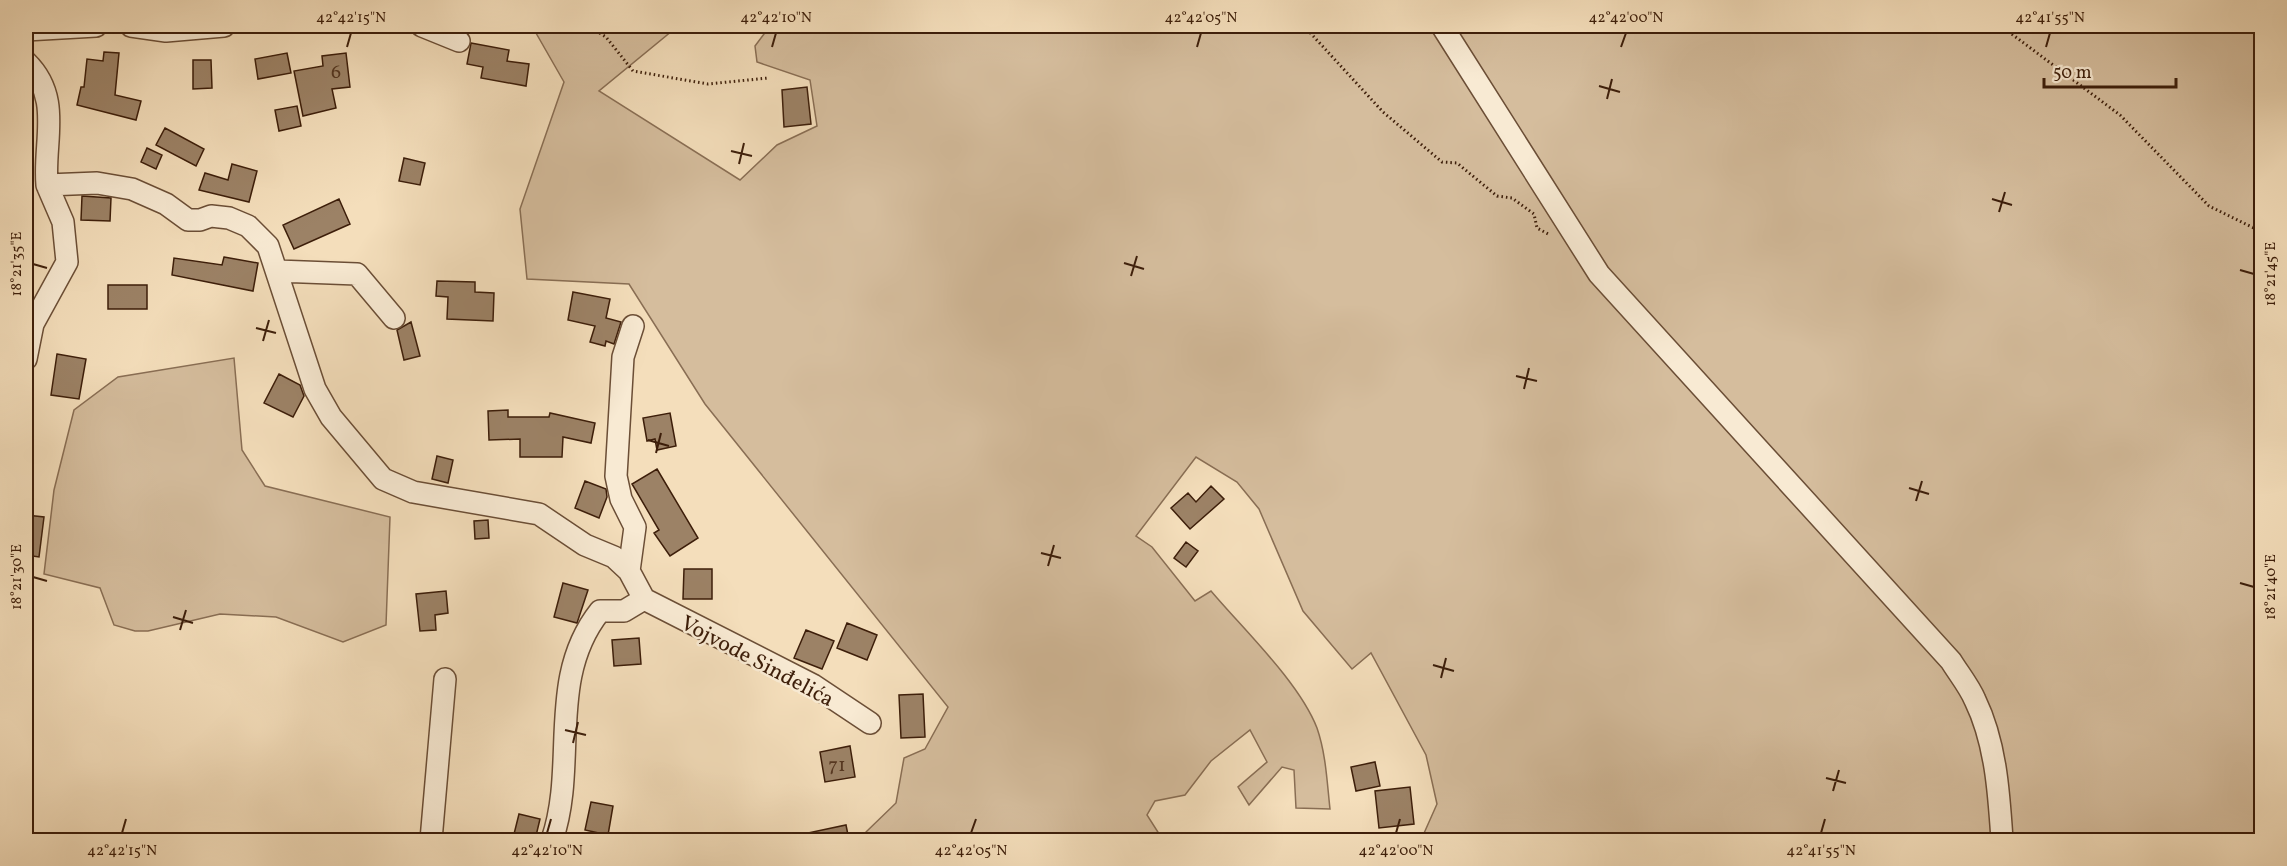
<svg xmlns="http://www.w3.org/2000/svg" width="2287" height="866" viewBox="0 0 2287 866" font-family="Vollkorn,serif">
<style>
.green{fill:#d5bd9d;stroke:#896e54;stroke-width:1.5}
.building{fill:#9c8266;stroke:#3d1e0a;stroke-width:1.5}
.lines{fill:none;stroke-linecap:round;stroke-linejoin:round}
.minor-casing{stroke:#6b4e36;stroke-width:24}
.path{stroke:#3d1e0a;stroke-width:3;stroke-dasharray:1.5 3;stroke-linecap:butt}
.minor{stroke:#f8ead3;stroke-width:21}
.ticks{fill:none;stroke:#3d1e0a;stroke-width:2}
.labels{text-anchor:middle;stroke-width:5;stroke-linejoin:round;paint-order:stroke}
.number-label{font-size:20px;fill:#553721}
.street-label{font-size:22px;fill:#3d1e0a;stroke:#f8ead3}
.neatline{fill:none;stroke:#3d1e0a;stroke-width:2}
.ticks-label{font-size:15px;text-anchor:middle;fill:#3d1e0a}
</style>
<rect width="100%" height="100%" fill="#f4debb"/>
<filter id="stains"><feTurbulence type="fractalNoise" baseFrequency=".00333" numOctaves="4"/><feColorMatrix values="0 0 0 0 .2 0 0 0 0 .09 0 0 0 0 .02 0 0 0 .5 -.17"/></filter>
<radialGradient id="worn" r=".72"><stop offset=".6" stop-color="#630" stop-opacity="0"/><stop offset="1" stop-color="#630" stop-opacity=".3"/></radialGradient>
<path class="green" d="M532,26H678L599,91L740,180L777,145L817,126L810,80L757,62L755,46L764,34L756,26H1440L1597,275L1973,702L2000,840H1421L1437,804L1426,755L1371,653L1352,669L1303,611L1259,509L1237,482L1196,457L1136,536L1152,547L1195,601L1211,591C1244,630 1299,682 1317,728C1326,754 1327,782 1330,809L1296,808L1294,770L1282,767L1249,805L1238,787L1267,762L1250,730L1211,761L1185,795L1155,801L1147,815L1163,840H867L866,832L896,803L904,758L925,749L948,707L705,404L629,284L527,279L520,209L564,82Z
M1445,26H2261V840H2005L1978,699L1600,272Z
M234,358L242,450L265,486L390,517L386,625L343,642L276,617L220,614L148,631H135L114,625L100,588L44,574L54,490L74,410L118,377Z"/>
<path class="building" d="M471,43L509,50L507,61L529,64L526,86L481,78L483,67L467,64Z
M104,52L119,53L115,95L141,101L136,120L77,105L81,87H84L87,59L103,61Z
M287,53L291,73L258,79L255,59Z
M346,53L350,87L332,89L336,108L303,116L294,71L323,66L322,56Z
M193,60H211L212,88L193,89Z
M807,87L811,124L784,127L782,90Z
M297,106L301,126L279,131L275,110Z
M165,128L204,149L196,166L156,145Z
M147,148L162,155L156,169L141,162Z
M404,158L425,163L420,185L399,181Z
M232,164L257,171L249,202L199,190L205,173L228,180Z
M82,196L111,198L110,221L81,220Z
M339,199L350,224L294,249L283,225Z
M224,257L258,263L253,291L172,275L174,258L222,265Z
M437,281L475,282V292L494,293L493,321L447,319L448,297L436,296Z
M108,285H147V309H108Z
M573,292L610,299L606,318L621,322L614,344L606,341L605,346L590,342L595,326L568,320Z
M411,322L420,356L404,360L397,330Z
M57,354L86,359L79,399L51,395Z
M279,374L300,385L304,396L293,417L264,403Z
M508,410V417H549L550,413L595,423L591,443L563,437L562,457H520V439L489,440L488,411Z
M670,413L676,446L657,450L655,439L647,441L643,418Z
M437,456L453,460L448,483L432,479Z
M657,469L698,538L670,556L654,533L659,530L632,484Z
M585,481L606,489L607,497L599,518L575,508Z
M1211,486L1224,499L1190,529L1171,508L1188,493L1196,502Z
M26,515L44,517L39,557L26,555Z
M488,520L489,538L475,539L474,521Z
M1186,542L1198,551L1186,567L1174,558Z
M684,569H712V599H683Z
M563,583L588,590L577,623L554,617Z
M446,591L448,613L435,615L436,630L420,631L416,594Z
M847,623L877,635L867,660L837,648Z
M806,630L834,641L822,669L794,658Z
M639,638L641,664L614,666L612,640Z
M923,694L925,737L901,738L899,695Z
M850,746L855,777L825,782L820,752Z
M1375,762L1380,786L1356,791L1351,767Z
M1410,787L1414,824L1379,828L1375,791Z
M591,802L613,806L608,835L585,830Z
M519,814L540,819L535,840L513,838Z
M846,825L849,840H804L803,834Z"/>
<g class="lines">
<g class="minor-casing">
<path id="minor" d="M131,26L166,31L224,26
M422,26L459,41
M1442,26L1599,274L1951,661C1959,674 1969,686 1975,700C1996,743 1999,794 2002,840
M26,30L96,26
M26,62C63,98 43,141 47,185L97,183L132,189L166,204L188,220H200L211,216L229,218L248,226L268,246L315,389L331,417L383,479L413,492L539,514L585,545L614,557L629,571L644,599L813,685L870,723
M277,271L357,274L394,318
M26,359L33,324L67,262L63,222L47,185
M629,571L635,527L621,499L616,476L623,357L633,326
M431,840L445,679
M552,840C578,764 546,679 600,611H624L644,599"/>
</g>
<path class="path" d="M588,26L606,37L633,71L708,84L768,78
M1304,26L1383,112L1442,162L1457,163L1497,196L1512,198L1534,214L1537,228L1550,235
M2001,26L2120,115L2209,206L2262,232"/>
<use href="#minor" class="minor"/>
</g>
<path class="ticks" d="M347,47L351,33M772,47L776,33M1197,47L1201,33M1621,47L1626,33M2046,47L2050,33M1599,86L1620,92M1607,99L1612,79M731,151L752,156M739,164L744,143M1992,199L2012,205M1999,212L2005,192M1124,263L1144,269M33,264L47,268M2240,270L2254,274M1131,276L1137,256M256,328L276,333M263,341L269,320M1516,376L1537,381M1524,389L1529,368M648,440L669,446M656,453L661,433M1909,488L1929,494M1916,501L1922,481M1041,553L1061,558M1048,566L1054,545M33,577L47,581M2240,583L2254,587M173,617L193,623M180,630L186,610M1433,665L1454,671M1441,678L1446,658M565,730L586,735M573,743L578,722M1826,778L1846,783M1833,791L1839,770M122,833L126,819M547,833L551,819M971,833L976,819M1396,833L1400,819M1821,833L1825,819"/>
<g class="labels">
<g class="number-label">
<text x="336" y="78">6</text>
<text x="837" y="771">71</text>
</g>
<g class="street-label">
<text transform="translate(758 660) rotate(28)" y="8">Vojvode Sinđelića</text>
</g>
</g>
<rect width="2287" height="866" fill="none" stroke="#f4debb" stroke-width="66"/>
<path d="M2044 78v9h132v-9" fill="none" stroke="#3d1e0a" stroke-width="3"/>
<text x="2053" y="78" font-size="18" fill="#3d1e0a" stroke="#f8ead3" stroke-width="4.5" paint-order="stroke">50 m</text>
<rect x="33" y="33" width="2221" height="800" class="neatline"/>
<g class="ticks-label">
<text x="351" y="22">42°42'15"N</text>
<text x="776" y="22">42°42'10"N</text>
<text x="1201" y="22">42°42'05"N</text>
<text x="1626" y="22">42°42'00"N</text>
<text x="2050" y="22">42°41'55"N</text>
<text transform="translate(16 264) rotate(-90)" y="5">18°21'35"E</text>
<text transform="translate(2270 274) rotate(-90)" y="5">18°21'45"E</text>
<text transform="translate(16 577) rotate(-90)" y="5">18°21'30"E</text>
<text transform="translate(2270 587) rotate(-90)" y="5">18°21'40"E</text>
<text x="122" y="855">42°42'15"N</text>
<text x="547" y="855">42°42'10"N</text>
<text x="971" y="855">42°42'05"N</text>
<text x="1396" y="855">42°42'00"N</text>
<text x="1821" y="855">42°41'55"N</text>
</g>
<rect width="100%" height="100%" filter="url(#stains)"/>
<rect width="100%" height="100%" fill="url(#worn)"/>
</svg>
